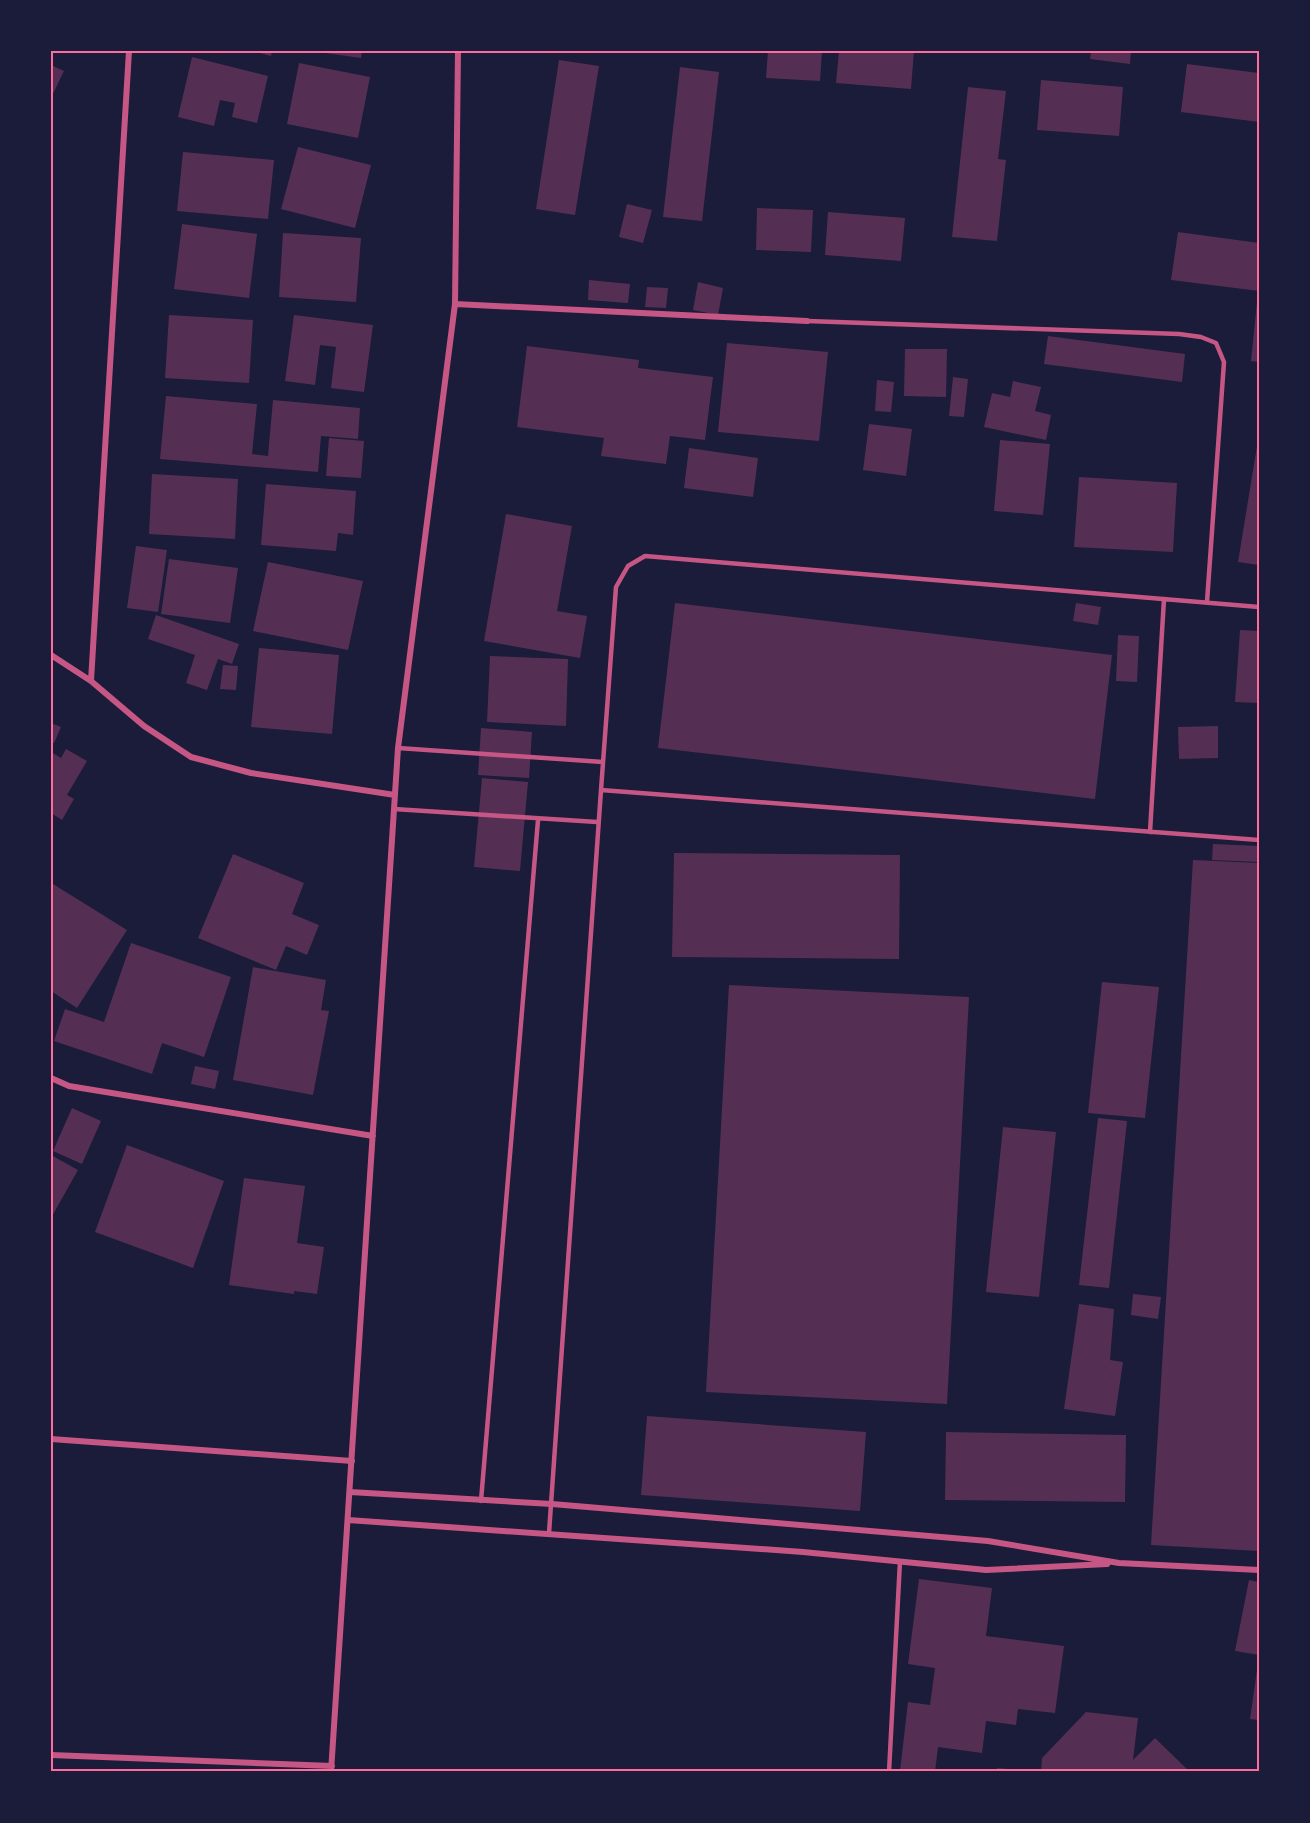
<svg xmlns="http://www.w3.org/2000/svg" width="1310" height="1823" viewBox="0 0 1310 1823" font-family="'Fira Sans',sans-serif">
<style>
.building{fill:#542f53}
.lines{fill:none;stroke-linecap:round;stroke-linejoin:round}
.service{stroke:#c65784;stroke-width:4.5}
.minor{stroke:#c65784;stroke-width:6}
.neatline{fill:none;stroke:#ff6b9d;stroke-width:2}
</style>
<rect width="100%" height="100%" fill="#1b1b3a"/>
<path class="building" d="M252,51H272L271,56Z
M311,51H362L361,58Z
M768,51H822L820,81L766,78Z
M839,51H914L911,89L836,83Z
M1091,51H1131L1130,64L1090,59Z
M192,57L268,76L257,123L232,117L235,103L220,100L214,126L178,117Z
M559,60L599,66L575,215L536,209Z
M299,63L370,77L358,138L287,124Z
M1187,64L1259,73V122L1181,112Z
M51,65L64,71L51,98Z
M680,67L719,72L702,221L663,217Z
M1041,80L1123,87L1119,136L1037,130Z
M968,87L1006,91L998,159L1006,160L997,241L952,237Z
M298,147L371,165L355,228L281,209Z
M183,152L274,160L268,219L177,211Z
M627,204L652,210L643,243L619,237Z
M757,208L813,210L811,252L756,250Z
M828,212L905,218L901,261L825,255Z
M182,224L257,234L249,298L174,289Z
M1178,232L1259,243V291L1171,280Z
M283,233L361,238L356,302L279,297Z
M589,280L630,284L628,303L588,300Z
M698,282L723,288L718,315L693,310Z
M647,287L668,288L666,308L645,307Z
M1257,302H1259V362L1251,361Z
M169,315L253,320L249,383L165,378Z
M294,315L373,325L364,392L331,388L336,347L320,345L315,385L285,381Z
M1048,336L1185,354L1182,382L1044,364Z
M727,343L828,352L819,441L718,432Z
M527,346L639,360L638,368L713,377L705,440L670,436L666,464L601,456L604,438L517,427Z
M905,349H947L946,397L904,396Z
M953,377L968,379L964,417L949,416Z
M877,380L894,382L891,412L875,411Z
M1013,381L1041,387L1035,411L1051,415L1046,440L984,427L992,393L1010,397Z
M166,396L257,404L252,454L268,456L273,400L360,408L358,439L321,436L318,472L160,459Z
M869,424L912,429L906,476L863,470Z
M329,438L364,441L361,478L326,476Z
M1000,440L1050,444L1043,515L994,511Z
M1258,440H1259V565L1238,562Z
M689,448L758,458L753,497L684,488Z
M152,474L238,479L235,539L149,534Z
M1079,477L1177,483L1173,552L1074,547Z
M266,484L356,491L353,535L338,533L336,551L261,545Z
M506,514L572,526L557,611L587,616L580,658L484,641Z
M136,546L167,550L158,612L127,608Z
M169,559L238,568L230,623L161,614Z
M268,562L363,581L348,650L253,631Z
M675,603L1112,655L1095,799L658,748Z
M1076,603L1101,607L1098,625L1073,621Z
M156,615L239,644L232,664L218,659L207,690L186,683L195,655L148,639Z
M1240,630L1259,631L1258,703L1235,702Z
M1118,635L1139,636L1137,682L1116,681Z
M259,648L339,655L332,734L251,727Z
M490,656L568,659L566,726L487,722Z
M223,665L238,666L236,690L220,689Z
M51,723L61,727L54,743L51,742Z
M1218,726V758L1179,759L1178,727Z
M481,728L532,732L529,778L478,775Z
M66,749L87,761L67,795L74,799L62,820L51,813V752L61,758Z
M482,778L528,782L520,871L474,867Z
M1213,844L1259,846V862L1212,860Z
M674,853L900,855L899,959L672,957Z
M233,854L304,883L292,914L319,925L307,955L286,946L276,970L198,938Z
M1193,860L1259,863V1551L1151,1545Z
M53,884L127,930L77,1008L51,991Z
M131,943L231,977L204,1057L162,1043L152,1074L54,1041L65,1009L104,1022Z
M253,967L326,980L321,1010L329,1011L313,1095L233,1080Z
M1102,982L1159,987L1145,1118L1088,1113Z
M729,985L969,997L947,1404L706,1392Z
M195,1066L219,1071L215,1089L191,1084Z
M72,1108L101,1121L82,1164L53,1151Z
M1098,1118L1127,1121L1109,1288L1079,1285Z
M1003,1127L1056,1132L1039,1297L986,1292Z
M127,1145L224,1181L193,1268L95,1232Z
M51,1155L78,1170L51,1218Z
M244,1178L305,1186L297,1243L324,1247L317,1294L294,1291V1294L229,1285Z
M1133,1294L1161,1297L1158,1319L1131,1315Z
M1079,1304L1114,1309L1110,1360L1123,1362L1115,1416L1064,1409Z
M647,1416L866,1432L860,1511L641,1495Z
M946,1432L1126,1435L1125,1502L945,1500Z
M919,1579L992,1588L986,1636L1064,1646L1055,1713L1018,1709L1016,1725L986,1721L982,1753L938,1747L935,1772L900,1771L908,1702L930,1705L935,1668L908,1664Z
M1249,1580L1259,1582V1655L1235,1651Z
M1258,1663L1259,1664V1720L1250,1719Z
M1086,1712L1138,1718L1133,1760L1155,1738L1190,1772H1041L1042,1758Z
M997,1768L1022,1770V1772H996Z"/>
<g class="lines">
<path class="service" d="M807,321L1179,334L1201,337L1216,343L1224,362L1207,602
M1259,607L645,556L628,566L616,587L601,790L1259,840
M398,748L603,762
M394,809L597,822
M1150,832L1164,599
M481,1501L538,820
M549,1533L601,790
M889,1772L900,1561"/>
<path class="minor" d="M455,304L807,321
M51,655L91,681L144,726L191,757L251,773L395,795
M91,681L129,51
M51,1078L69,1086L373,1136
M51,1439L352,1461
M350,1492L552,1504L988,1541L1119,1563L1259,1570
M348,1520L803,1552L986,1570L1107,1564
M51,1755L332,1766
M331,1772L398,748L455,304L458,51"/>
</g>
<rect width="1310" height="1823" fill="none" stroke="#1b1b3a" stroke-width="105"/>
<rect x="52" y="52" width="1206" height="1718" class="neatline"/>
</svg>
